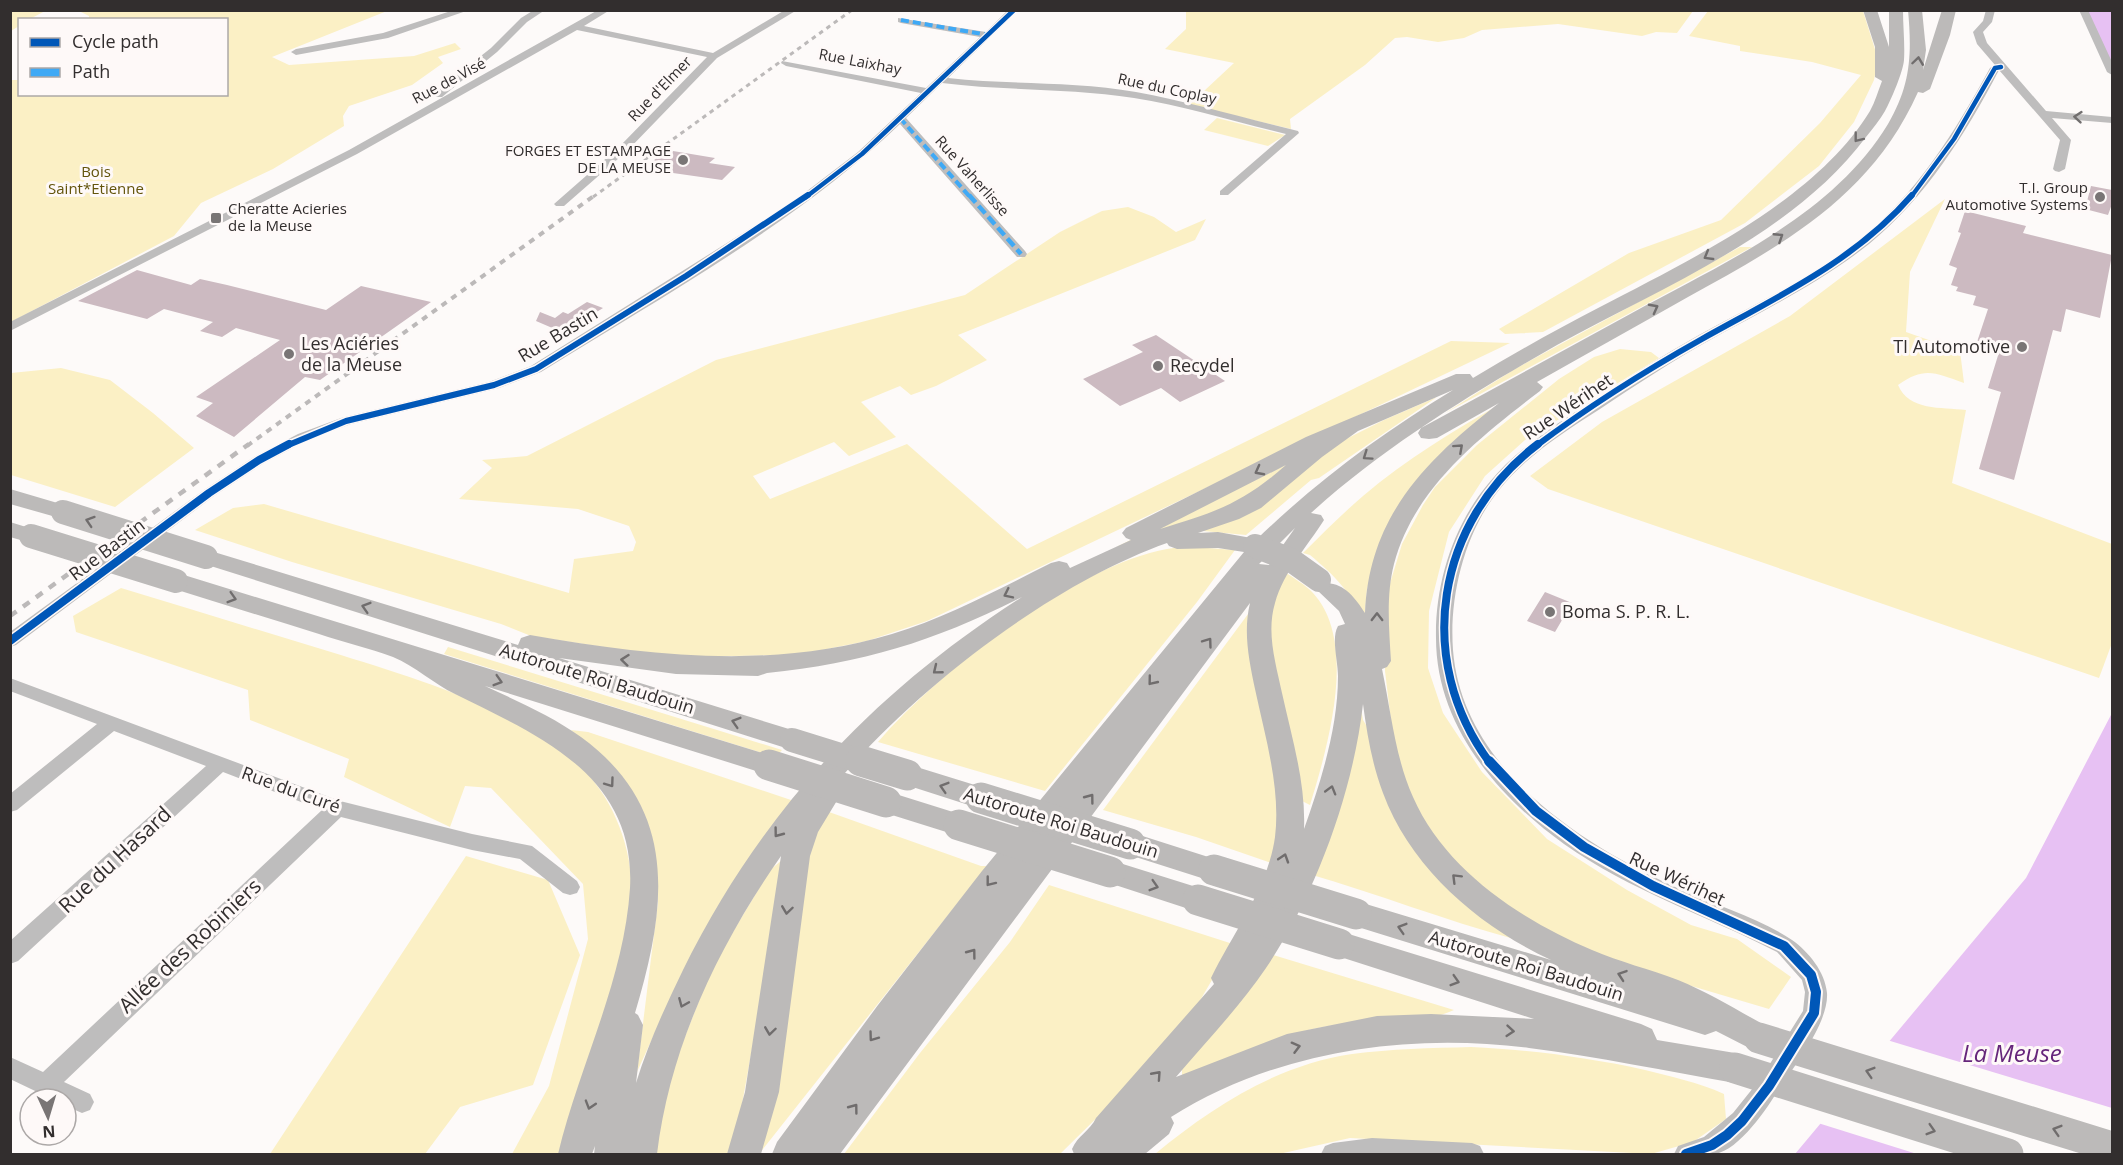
<svg xmlns="http://www.w3.org/2000/svg" width="2123" height="1165" viewBox="0 0 2123 1165" font-family="'Open Sans',sans-serif">
<style>
.green{fill:#fbf0c5}
.water{fill:#e7c1f3}
.pier{fill:#fdfaf9}
.building{fill:#ccbac1}
.lines{fill:none;stroke-linecap:round;stroke-linejoin:round}
.minor{fill:#bebdbd;fill-rule:evenodd}
.highway{fill:#bcbab9;fill-rule:evenodd}
.rail-far2{stroke:#bcb9b9;stroke-width:3;stroke-dasharray:4.5 4.5;stroke-linecap:butt}
.rail-far1{stroke:#bcb9b9;stroke-width:4;stroke-dasharray:6 6;stroke-linecap:butt}
.rail{stroke:#bcb9b9;stroke-width:4.5;stroke-dasharray:8 8;stroke-linecap:butt}
.highway-bridge-far1{stroke:#bcbab9;stroke-width:24}
.highway-bridge{stroke:#bcbab9;stroke-width:31}
.quiet-far1{stroke:#3fa9f5;stroke-width:4;stroke-dasharray:8 4;stroke-linecap:butt}
.quiet{stroke:#3fa9f5;stroke-width:4.5;stroke-dasharray:10 4.5;stroke-linecap:butt}
.cycleway-far3-casing{stroke:#fef9f8;stroke-width:7}
.cycleway-far2-casing{stroke:#fef9f8;stroke-width:9}
.cycleway-far1-casing{stroke:#fef9f8;stroke-width:11}
.cycleway-casing{stroke:#fef9f8;stroke-width:14}
.cycleway-far3{stroke:#0057b8;stroke-width:4.5}
.cycleway-far2{stroke:#0057b8;stroke-width:6}
.cycleway-far1{stroke:#0057b8;stroke-width:8}
.cycleway{stroke:#0057b8;stroke-width:10}
.oneway{stroke:#706d6d}
.oneway2{stroke:#716e6e}
.poi-dot{fill:#797575;stroke:#fef9f8;stroke-width:2}
.labels{text-anchor:middle;stroke-width:6;stroke-linejoin:round;paint-order:stroke}
.far-street-label{font-size:15px;fill:#322e2e;stroke:#fef9f8}
.far-poi-label{font-size:15px;fill:#322e2e;stroke:#fef9f8;text-anchor:end}
.far-park-label{font-size:15px;fill:#63540b;stroke:#fef9f8}
.street-label{font-size:18px;fill:#322e2e;stroke:#fef9f8}
.poi-label{font-size:18px;fill:#322e2e;stroke:#fef9f8;text-anchor:start}
.near-street-label{font-size:21px;fill:#322e2e;stroke:#fef9f8}
.near-water-label{font-size:24px;font-style:italic;fill:#66267b;stroke:#fef9f8}
</style>
<rect width="100%" height="100%" fill="#fdfaf9"/>
<path class="green" d="M10,11L11,10L45,11L30,19L20,20L19,26L11,31Z
M79,11H387L272,57L289,65L414,56L455,43L461,49L438,57L443,63L412,85L349,106L343,116L344,126L273,169L201,203L174,236L11,322V80H19L20,94H226V20L89,19V16Z
M1186,11H1693L1677,33L1656,32L1642,36L1558,24L1482,30L1464,38L1438,42L1407,37L1395,38L1365,65L1290,119L1291,129L1189,105L1234,63L1165,49L1186,29Z
M1708,11H1863L1878,59L1874,80L1854,122L1819,166L1745,223L1543,332L1505,334L1499,329L1629,253L1721,220L1820,123L1861,75L1812,62L1740,51V46L1689,36Z
M1217,118L1285,135L1268,146L1204,130Z
M1945,199L1910,272L1906,332L1960,351L1964,383C1935,373 1925,366 1898,385C1909,411 1941,407 1966,410L1952,483L2112,544V643L2099,678L1548,489L1530,476L1602,422L1790,316Z
M1128,207L1154,217L1176,232L1206,219L1195,240L958,335L987,360L936,386L911,395L900,386L861,402L896,437L849,456L834,442L753,476L770,499L907,444L1027,549L1451,341L1510,343L927,621L867,641L797,655L669,657L531,636L501,624L292,562L195,530L233,508L264,504L569,593L574,559L633,551L636,542L629,526L578,509L459,499L492,468L482,460L527,456L716,360L965,295L1060,232L1102,211Z
M1740,247H1752L1445,413L1515,369Z
M1620,349L1651,352L1659,358L1525,440L1485,476L1449,532L1429,611L1428,668L1443,713L1482,772L1547,839L1627,890L1691,925L1737,939L1791,977L1769,1009L1624,966L1537,928L1473,881L1439,843L1415,807L1402,778L1392,730L1385,671L1384,627L1387,593L1402,544L1423,505L1435,487L1477,445L1559,379L1594,357Z
M61,368L110,380L153,413L194,448L115,507L11,475V373Z
M1437,397L1319,478L1311,480L1246,535L1203,531L1336,444L1384,420Z
M1504,402L1465,434L1378,555L1367,589L1364,621C1350,591 1335,576 1310,555L1303,553C1323,533 1342,514 1363,496C1406,459 1455,430 1504,402Z
M1292,462L1236,505L1116,547Z
M1194,547L1235,550L1197,602L1045,791L878,742C939,671 1074,566 1167,549C1176,547 1185,548 1194,547Z
M1284,571C1293,578 1306,585 1313,593C1359,643 1327,749 1310,805L1296,798L1266,637L1269,601Z
M121,588C191,609 261,631 331,652C405,675 497,702 561,749C605,782 629,832 632,886C634,923 621,957 612,993C597,1047 582,1101 564,1154H512L549,1086L588,939L583,884L491,788L465,786L450,827L344,777L349,759L250,720L248,690L76,632L73,616Z
M1254,606L1280,806L1274,864L1196,837L1103,810Z
M448,647L782,750L775,757L444,654Z
M1358,691L1363,720L1371,733L1377,773L1514,939C1444,920 1378,894 1309,874Z
M571,730L588,732L618,742L794,801L678,982L637,1072L658,902L656,860L588,744Z
M829,812L981,866H987L759,1154H754L763,1127L806,846Z
M466,856L548,880L580,955L533,1085L460,1107L425,1154H270Z
M782,860V883L733,1154H650L655,1113L713,965L770,870Z
M1049,885L1233,944L1195,1009L1124,1091L1060,1154H844L920,1053L1010,942Z
M1267,953L1454,1010C1414,1028 1366,1019 1323,1027C1273,1036 1228,1059 1182,1080V1068Z
M1471,1047C1531,1050 1585,1057 1645,1070C1672,1077 1698,1082 1724,1094L1726,1119L1693,1142L1651,1154L1350,1138L1279,1154H1155C1212,1107 1277,1065 1352,1054C1391,1049 1431,1048 1471,1047Z"/>
<path class="water" d="M2087,11H2112V64Z
M2112,713V1154H1795L2026,878Z"/>
<path class="pier" d="M1887,1040L2112,1108V1154H1917L1818,1123Z"/>
<path class="building" d="M667,150L715,158L709,163L735,167L722,180L673,173L671,175L640,171Z
M2091,186L2112,190V204L2108,215L2085,209Z
M1965,211L2026,226L2023,233L2112,255L2100,318L2066,309L2061,332L2053,330L2014,480L1979,469L2001,392L1988,388L2000,349L1977,342L1988,309L1973,305L1976,296L1956,291L1958,287L1951,285L1957,268L1949,265L1961,233L1958,232Z
M137,270L191,285L200,279L227,285L326,310L361,286L431,302L320,380L305,377L234,437L196,416L213,403L196,397L280,340L236,328L222,337L200,331L213,322L164,309L147,319L78,301Z
M587,302L603,308L564,333L536,321L540,312L555,318L563,312L568,314Z
M1156,335L1225,381L1180,402L1161,388L1120,406L1083,379L1143,352L1132,345Z
M1545,592L1572,603L1555,632L1527,621Z"/>
<g class="lines">
<path class="minor" d="M454,10H469L388,38L296,55L291,52L296,49L383,33Z
M534,10H545L527,22L497,52L442,97H434V93L491,48L521,18Z
M598,10H610L584,26L713,53L785,10H797L717,58L627,151L564,206H556L554,204L619,147L707,57L577,30L357,154L10,331V322L349,150Z
M1008,10H1018L948,78C1011,85 1074,81 1136,92C1190,102 1244,118 1298,131L1299,133L1228,195H1220V191L1286,134C1236,122 1185,106 1134,98C1071,88 1006,91 942,83L906,118L1025,251L1027,254L1025,257H1017L900,124C795,224 663,296 541,372L499,388L351,424L308,440L264,463L214,496L16,645L10,647V632L204,490L254,457L298,434L341,418L489,382L531,366L794,201L858,152L921,93L786,66L781,63L782,61L926,88L980,37L901,23L898,22V18L986,32Z
M1986,10H1995L1992,22L1983,32L1987,43L2046,111L2112,117V123L2052,118L2071,140L2065,169L2059,172L2055,171L2053,169L2060,140L1999,70C1965,135 1926,197 1869,244C1820,283 1764,310 1710,340C1672,361 1636,385 1600,409C1564,432 1526,456 1499,490C1465,532 1449,595 1453,650C1462,769 1583,846 1682,890C1716,905 1763,920 1792,940C1809,952 1825,972 1827,993C1829,1021 1797,1063 1781,1086C1768,1107 1740,1150 1715,1154C1702,1157 1687,1154 1674,1154L1678,1146L1704,1137L1733,1113L1761,1078L1803,1011L1805,992L1802,980L1777,952C1706,915 1630,891 1564,844C1497,796 1436,725 1436,638C1435,584 1453,526 1488,484C1514,451 1551,428 1586,405C1623,381 1660,357 1699,335C1753,305 1809,279 1858,241C1916,195 1955,132 1990,68L1995,65L1977,44L1973,32L1983,21Z
M2079,10H2088L2112,62V75L2107,72Z
M10,678L340,801L472,834L532,846L577,881L580,887L577,893L570,895L563,893L520,859L472,850L341,817L64,1082L90,1094L94,1102L90,1110L82,1113L66,1106V1099H52L10,1079V1057L43,1072L322,810L223,772L18,961L10,964V941L206,766L114,731L17,810L10,812V794L97,724L10,691Z
M1372,1138L1472,1143L1480,1146L1484,1154H1321L1325,1146L1333,1143Z"/>
<path class="highway" d="M1863,10H1877L1889,47V63V10H1903C1903,27 1905,44 1904,60C1903,72 1891,100 1885,111C1880,120 1873,128 1866,137C1793,235 1662,287 1557,345C1471,394 1385,446 1311,513L1321,515L1324,520C1307,547 1284,571 1275,603C1266,633 1276,664 1282,693C1292,738 1306,784 1304,829C1321,781 1338,728 1338,676C1338,661 1331,638 1338,626L1345,624L1339,611L1317,590L1320,584C1341,579 1355,597 1365,613C1369,516 1426,460 1499,403L1437,438L1429,439L1421,438L1418,433L1421,428C1492,390 1562,351 1632,313C1723,263 1832,216 1888,124C1911,85 1912,54 1908,10H1922L1926,50L1923,70L1942,10H1956L1950,35L1930,89L1923,93L1918,92C1871,197 1784,244 1688,297C1638,325 1587,354 1537,382L1543,387L1540,391C1480,437 1414,488 1394,564C1386,595 1389,629 1391,661L1387,667L1382,669C1391,711 1395,757 1413,797C1445,870 1521,920 1592,950C1620,962 1649,969 1678,980C1710,993 1740,1012 1770,1028L1775,1038L1770,1048L1759,1053L1716,1031L1705,1035L1345,923L1341,914L1345,905L1356,901L1551,960C1480,927 1411,869 1383,793C1372,764 1367,734 1363,704C1353,792 1316,894 1266,968C1241,1005 1206,1042 1176,1077L1287,1034L1377,1016L1431,1014L1534,1019L1328,953L1324,944L1328,935L1339,931L1641,1024L1652,1029L1657,1040L1735,1053L1747,1057L1751,1068L1747,1079L1735,1083C1667,1071 1598,1057 1529,1048C1407,1032 1276,1051 1171,1117L1174,1123L1169,1134L1145,1154H1074L1072,1149C1078,1135 1090,1131 1096,1118L1214,984L1211,978C1233,933 1268,888 1275,837C1281,789 1265,736 1255,689C1249,660 1243,632 1250,603L840,1154H772L777,1142L878,1005L982,871L1244,552L1218,548L1177,549L1169,546L1167,543C1051,584 912,691 834,786L841,794L818,832L810,856L779,1092L761,1154H727L745,1092L781,856C719,945 670,1046 657,1154H594L595,1146L592,1154H558C579,1066 624,981 630,888C636,776 540,736 455,694C434,684 415,666 393,657C369,648 343,642 319,634C268,618 218,603 168,587L164,581L168,575L176,573L184,575L779,758L783,765L779,772L769,775L485,686C517,701 552,716 581,737C681,810 666,909 635,1013L638,1015L643,1025L636,1083C648,1044 665,1007 683,970C761,811 874,692 1022,597C935,641 864,663 767,673L758,676L676,674L559,658L802,733L805,740L802,747L792,750L198,562L194,557L198,552L206,549L214,552L518,645L521,638L530,635C650,656 773,670 892,634C947,617 999,589 1051,563L1059,561L1067,563L1070,568L1131,540L1126,538L1122,533L1126,528L1306,437L1456,374H1470L1473,378C1515,353 1557,329 1600,307C1690,260 1816,200 1870,111C1875,102 1878,91 1882,81L1875,77V47ZM1453,390C1382,433 1317,481 1257,539L1218,532L1198,533L1239,519L1261,508L1322,457L1358,431ZM1286,465C1242,504 1215,512 1160,529ZM1295,528L1269,565L1259,564Z
M10,489L71,507L74,512L71,517L63,519L10,504Z
M10,522L39,531L43,536L39,541L31,543L10,537Z
M907,764L991,790L995,798L991,806L981,809L897,782L893,775L897,768Z
M886,791L969,817L973,825L969,833L959,836L876,810L872,802L876,794Z
M1130,832L1224,862L1229,870L1224,878L1214,882L1120,852L1116,844L1120,836Z
M1110,860L1209,891L1213,900L1209,909L1198,912L1100,880L1095,872L1100,864Z"/>
<path class="rail-far2" d="M593,197L852,10"/>
<path class="rail-far1" d="M247,446L595,195"/>
<path class="rail" d="M10,616L249,444"/>
<path class="highway-bridge-far1" d="M63,512L206,557
M31,536L176,581
M1255,546L1291,560L1319,580
M792,740L866,763"/>
<path class="highway-bridge" d="M861,761L907,775
M769,765L886,802
M981,798L1130,844
M959,825L1110,872
M1214,870L1356,914
M1198,900L1339,944
M1759,1038L2112,1147
M1735,1068L2008,1154"/>
<path class="quiet-far1" d="M901,20L988,35
M900,118L970,197"/>
<path class="quiet" d="M969,195L1021,254"/>
<g class="cycleway-far3-casing">
<path id="cycleway-far3" d="M806,197L862,154L1014,10
M1911,197L1954,139L1995,68L2001,67"/>
</g>
<g class="cycleway-far2-casing">
<path id="cycleway-far2" d="M286,446L346,421L494,385L536,369L686,276L808,195
M1536,446C1588,407 1645,371 1702,339C1777,297 1855,261 1912,195"/>
</g>
<g class="cycleway-far1-casing">
<path id="cycleway-far1" d="M10,641L209,493L259,460L289,444
M1490,763C1413,660 1436,521 1538,444"/>
</g>
<g class="cycleway-casing">
<path id="cycleway" d="M1489,761L1536,811L1584,847L1653,886L1784,946L1811,975L1816,992L1814,1013L1769,1086L1742,1121L1727,1135L1712,1145L1686,1154"/>
</g>
<use href="#cycleway-far3" class="cycleway-far3"/>
<use href="#cycleway-far2" class="cycleway-far2"/>
<use href="#cycleway-far1" class="cycleway-far1"/>
<use href="#cycleway" class="cycleway"/>
</g>
<defs><path id="oneway-chevron" d="M-2-3.5L2.5 0L-2 3.5" fill="none" stroke-width="1.6" stroke-linecap="round" stroke-linejoin="round" transform="scale(1.5)"/></defs>
<g class="oneway">
<use href="#oneway-chevron" transform="translate(1918 61) rotate(-82)"/>
<use href="#oneway-chevron" transform="translate(1858 138) rotate(128)"/>
<use href="#oneway-chevron" transform="translate(1779 237) rotate(-33)"/>
<use href="#oneway-chevron" transform="translate(1708 256) rotate(150)"/>
<use href="#oneway-chevron" transform="translate(1654 308) rotate(-28)"/>
<use href="#oneway-chevron" transform="translate(1459 448) rotate(-42)"/>
<use href="#oneway-chevron" transform="translate(1367 456) rotate(145)"/>
<use href="#oneway-chevron" transform="translate(1259 471) rotate(152)"/>
<use href="#oneway-chevron" transform="translate(90 521) rotate(-162)"/>
<use href="#oneway-chevron" transform="translate(1008 594) rotate(154)"/>
<use href="#oneway-chevron" transform="translate(232 598) rotate(17)"/>
<use href="#oneway-chevron" transform="translate(366 607) rotate(-163)"/>
<use href="#oneway-chevron" transform="translate(1377 617) rotate(-90)"/>
<use href="#oneway-chevron" transform="translate(1208 642) rotate(-54)"/>
<use href="#oneway-chevron" transform="translate(625 660) rotate(-174)"/>
<use href="#oneway-chevron" transform="translate(937 670) rotate(141)"/>
<use href="#oneway-chevron" transform="translate(498 681) rotate(17)"/>
<use href="#oneway-chevron" transform="translate(1152 681) rotate(129)"/>
<use href="#oneway-chevron" transform="translate(736 722) rotate(-163)"/>
<use href="#oneway-chevron" transform="translate(610 783) rotate(54)"/>
<use href="#oneway-chevron" transform="translate(944 787) rotate(-163)"/>
<use href="#oneway-chevron" transform="translate(1331 790) rotate(-74)"/>
<use href="#oneway-chevron" transform="translate(1090 798) rotate(-53)"/>
<use href="#oneway-chevron" transform="translate(778 833) rotate(127)"/>
<use href="#oneway-chevron" transform="translate(1284 858) rotate(-72)"/>
<use href="#oneway-chevron" transform="translate(1456 878) rotate(-135)"/>
<use href="#oneway-chevron" transform="translate(990 882) rotate(128)"/>
<use href="#oneway-chevron" transform="translate(1154 886) rotate(17)"/>
<use href="#oneway-chevron" transform="translate(787 910) rotate(98)"/>
<use href="#oneway-chevron" transform="translate(1402 928) rotate(-163)"/>
<use href="#oneway-chevron" transform="translate(972 953) rotate(-53)"/>
<use href="#oneway-chevron" transform="translate(1622 975) rotate(-161)"/>
<use href="#oneway-chevron" transform="translate(1455 981) rotate(17)"/>
<use href="#oneway-chevron" transform="translate(683 1003) rotate(113)"/>
<use href="#oneway-chevron" transform="translate(770 1031) rotate(98)"/>
<use href="#oneway-chevron" transform="translate(1510 1031) rotate(5)"/>
<use href="#oneway-chevron" transform="translate(873 1037) rotate(126)"/>
<use href="#oneway-chevron" transform="translate(1296 1047) rotate(-15)"/>
<use href="#oneway-chevron" transform="translate(1870 1072) rotate(-163)"/>
<use href="#oneway-chevron" transform="translate(1157 1075) rotate(-48)"/>
<use href="#oneway-chevron" transform="translate(590 1105) rotate(107)"/>
<use href="#oneway-chevron" transform="translate(854 1108) rotate(-53)"/>
<use href="#oneway-chevron" transform="translate(1931 1130) rotate(17)"/>
<use href="#oneway-chevron" transform="translate(2057 1130) rotate(-163)"/>
</g>
<use class="oneway2" href="#oneway-chevron" transform="translate(2078 117) rotate(-175)"/>
<g class="poi-dot">
<circle cx="683" cy="160" r="6"/>
<circle cx="2100" cy="197" r="6"/>
<rect x="210" y="212" width="12" height="12" rx="3"/>
<circle cx="2022" cy="347" r="6"/>
<circle cx="289" cy="354" r="6"/>
<circle cx="1158" cy="366" r="6"/>
<circle cx="1550" cy="612" r="6"/>
</g>
<g class="labels">
<g class="far-street-label">
<text transform="translate(860 62) rotate(11)" y="5">Rue Laixhay</text>
<text transform="translate(449 81) rotate(-28)" y="5">Rue de Visé</text>
<text transform="translate(660 89) rotate(-46)" y="5">Rue d'Elmer</text>
<text transform="translate(1167 89) rotate(12)" y="5">Rue du Coplay</text>
<text transform="translate(972 176) rotate(48)" y="5">Rue Vaherlisse</text>
</g>
<g class="far-poi-label">
<text x="671" y="156">FORGES ET ESTAMPAGE<tspan x="671" dy="17">DE LA MEUSE</tspan></text>
<text x="2088" y="193">T.I. Group<tspan x="2088" dy="17">Automotive Systems</tspan></text>
<text x="228" y="214" text-anchor="start">Cheratte Acieries<tspan x="228" dy="17">de la Meuse</tspan></text>
</g>
<g class="far-park-label">
<text x="96" y="177">Bois<tspan x="96" dy="17">Saint*Etienne</tspan></text>
</g>
<g class="street-label">
<text transform="translate(558 335) rotate(-31)" y="6">Rue Bastin</text>
<text transform="translate(1568 407) rotate(-34)" y="6">Rue Wérihet</text>
<text transform="translate(107 550) rotate(-37)" y="6">Rue Bastin</text>
<text transform="translate(597 679) rotate(17)" y="6">Autoroute Roi Baudouin</text>
<text transform="translate(291 790) rotate(20)" y="6">Rue du Curé</text>
<text transform="translate(1061 823) rotate(17)" y="6">Autoroute Roi Baudouin</text>
<text transform="translate(1677 879) rotate(25)" y="6">Rue Wérihet</text>
<text transform="translate(1526 966) rotate(17)" y="6">Autoroute Roi Baudouin</text>
</g>
<g class="poi-label">
<text x="301" y="350">Les Aciéries<tspan x="301" dy="21">de la Meuse</tspan></text>
<text x="2010" y="353" text-anchor="end">TI Automotive</text>
<text x="1170" y="372">Recydel</text>
<text x="1562" y="618">Boma S. P. R. L.</text>
</g>
<g class="near-street-label">
<text transform="translate(115 860) rotate(-43)" y="7">Rue du Hasard</text>
<text transform="translate(190 946) rotate(-43)" y="7">Allée des Robiniers</text>
</g>
<g class="near-water-label">
<text x="2012" y="1062">La Meuse</text>
</g>
</g>
<rect width="2123" height="1165" fill="none" stroke="#322e2e" stroke-width="24"/>
<rect x="18" y="18" width="210" height="78" fill="#fef9f8" stroke="#aca8a7" stroke-width="1.5"/>
<rect x="30" y="38" width="30" height="9" fill="#0057b8" stroke="#aca8a7" stroke-width="1.5"/>
<text x="72" y="48" font-size="18" fill="#322e2e">Cycle path</text>
<rect x="30" y="68" width="30" height="9" fill="#3fa9f5" stroke="#aca8a7" stroke-width="1.5"/>
<text x="72" y="78" font-size="18" fill="#322e2e">Path</text>
<g transform="translate(48 1117) rotate(176)"><circle r="28" fill="#fef9f8" stroke="#aca8a7" stroke-width="1.5"/>
<path d="M0-4.5L10 22L0 15L-10 22Z" fill="#797575"/>
<text y="-9" font-size="16" font-weight="bold" text-anchor="middle" fill="#322e2e">N</text>
</g>
</svg>
